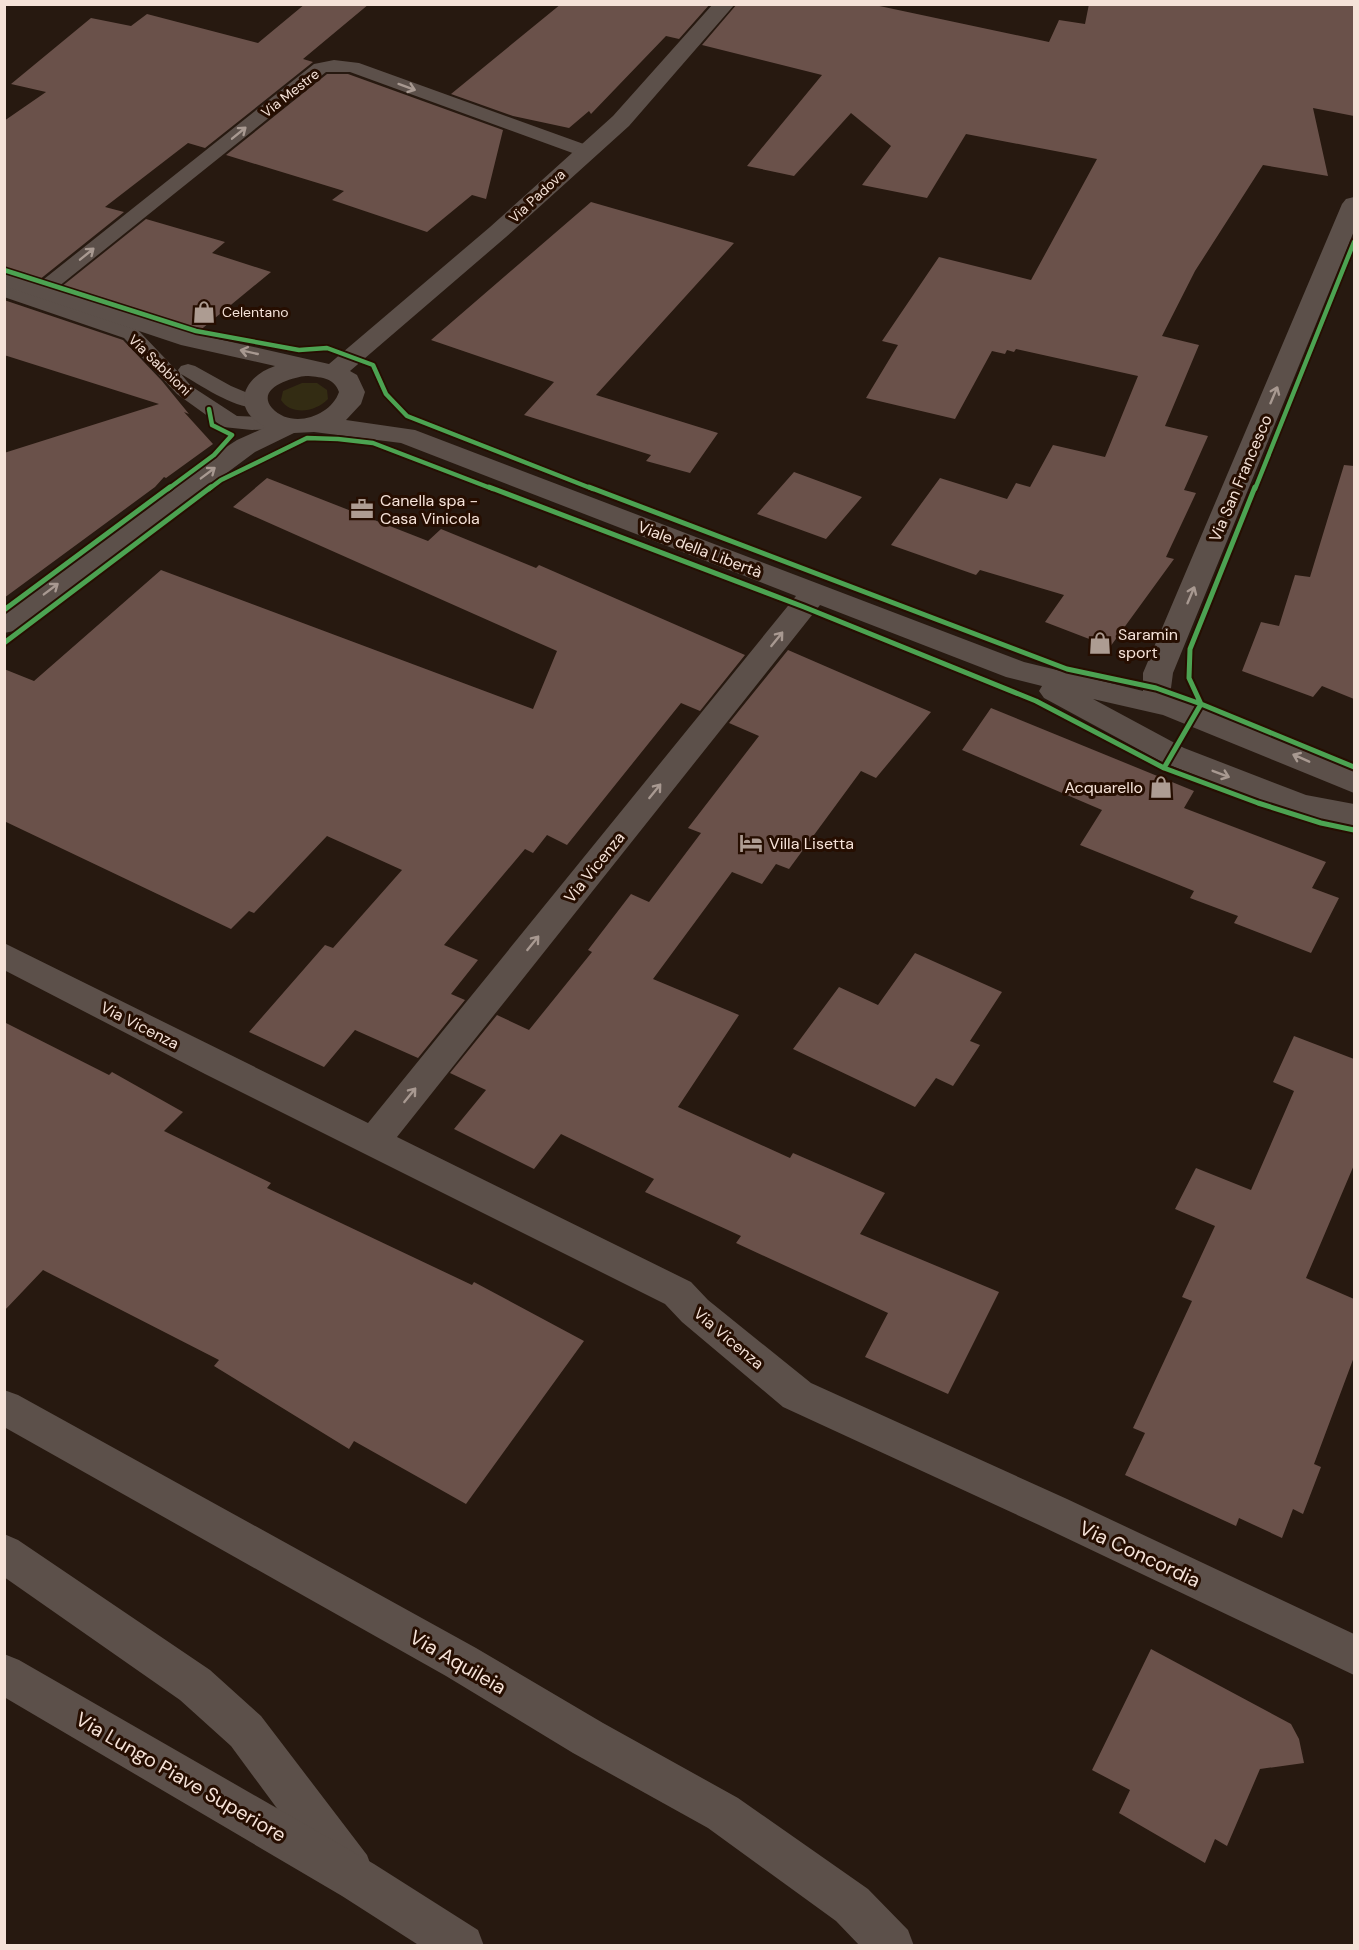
<svg xmlns="http://www.w3.org/2000/svg" width="1359" height="1950" viewBox="0 0 1359 1950" font-family="'DM Sans',sans-serif">
<style>
.green{fill:#332c13}
.building{fill:#6a514a}
.lines{fill:none;stroke-linecap:round;stroke-linejoin:round}
.lane{fill:#5c504a;fill-rule:evenodd}
.street{fill:#5c504a;fill-rule:evenodd}
.secondary{fill:#5c504a;fill-rule:evenodd}
.cycleway-far1-casing{stroke:#260e01;stroke-width:8}
.cycleway-casing{stroke:#260e01;stroke-width:9}
.cycleway-far1{stroke:#4ca352;stroke-width:4.5}
.cycleway{stroke:#4ca352;stroke-width:5}
.oneway{stroke:#a89991}
.labels{text-anchor:middle;stroke-width:6;stroke-linejoin:round;paint-order:stroke}
.far-street-label{font-size:14px;fill:#f5e2d8;stroke:#260e01}
.far-poi-label{font-size:14px;fill:#f5e2d8;stroke:#260e01;text-anchor:start}
.street-label{font-size:16px;fill:#f5e2d8;stroke:#260e01}
.poi-label{font-size:16px;fill:#f5e2d8;stroke:#260e01;text-anchor:start}
.near-street-label{font-size:20px;fill:#f5e2d8;stroke:#260e01}
</style>
<rect width="100%" height="100%" fill="#271910"/>
<path class="green" d="M302,383H317L327,390L328,399C316,412 291,416 281,400L283,391Z"/>
<path class="building" d="M305,4H369L303,59L313,62L205,148L188,143L105,207L124,212L39,280L4,269V121L46,92L11,84L91,18L131,26L147,14L258,43Z
M561,4H710L679,39L666,36L591,114L589,111L569,128L513,116L451,94Z
M737,4H870L1049,42L1059,20L1085,24L1089,4H1354V116L1313,108L1328,176L1263,165L1195,271L1162,336L1199,345L1165,426L1208,436L1184,490L1196,493L1166,557L1174,559L1110,647L1045,622L1064,595L980,570L976,575L891,545L940,478L1007,499L1016,483L1030,487L1053,445L1105,457L1138,376L1016,349L1014,352L1007,350L1005,354L992,351L955,419L866,398L898,345L882,341L939,257L1031,280L1097,159L966,134L927,198L862,185L891,146L851,113L794,176L747,166L822,75L702,45Z
M327,74H348L503,130L486,199L472,195L427,232L332,200L344,191L226,155Z
M591,202L734,243L596,395L718,433L690,473L646,461L651,455L524,415L554,382L431,340Z
M146,219L225,242L212,253L271,272L198,332L61,287Z
M4,300L123,340L162,381L189,414L184,412L213,444L166,478L164,477L155,487L4,598V453L159,404L4,355Z
M1344,465L1354,466V699L1322,686L1313,697L1242,671L1261,622L1279,626L1295,575L1310,577Z
M794,472L862,497L826,539L757,514Z
M267,478L428,541L441,529L536,568L539,565L745,655L700,711L681,703L567,845L547,835L533,853L525,849L444,945L478,960L451,994L465,1000L418,1058L355,1030L324,1067L249,1032L325,945L333,948L402,870L327,836L254,913L249,911L231,929L4,821V669L34,681L161,570L533,709L557,651L233,507Z
M788,650L931,712L876,778L861,771L789,869L776,864L762,884L732,872L653,979L739,1015L678,1107L790,1158L793,1153L885,1193L860,1234L999,1292L948,1394L865,1357L888,1313L736,1243L741,1236L645,1192L654,1179L561,1134L534,1169L454,1129L486,1090L450,1073L497,1015L529,1030L592,952L588,950L631,894L649,902L701,833L688,828L759,736L729,723Z
M991,708L1194,791L1184,808L1326,862L1312,888L1339,898L1311,953L1234,923L1238,916L1190,898L1194,891L1080,845L1102,810L962,750Z
M915,953L1002,992L970,1041L980,1045L953,1086L936,1078L915,1107L793,1049L839,987L878,1005Z
M4,1022L109,1075L112,1072L183,1112L164,1131L271,1183L267,1188L472,1285L474,1282L584,1341L466,1504L354,1441L349,1449L214,1366L219,1360L43,1270L4,1311Z
M1294,1036L1354,1059V1165L1306,1278L1354,1299V1357L1314,1464L1321,1467L1303,1514L1293,1509L1282,1538L1239,1518L1236,1526L1125,1475L1145,1433L1133,1428L1192,1301L1182,1297L1215,1226L1175,1209L1196,1168L1251,1190L1294,1091L1273,1082Z
M1151,1649L1291,1724L1299,1739L1304,1763L1260,1769L1227,1846L1215,1839L1205,1863L1119,1813L1130,1790L1092,1770Z"/>
<g class="lines">
<path class="lane" d="M334,60L359,63L592,147L594,151L592,155H578L350,72H326L48,295L42,297L138,330L180,374L178,370L181,366L188,364L195,366L231,386L262,399L266,403L262,407C241,413 200,385 181,374L191,386L237,416L288,418L291,423L288,428L252,430L223,427L177,394L124,338L4,297V284L33,293L31,291L34,287L314,64Z"/>
<path class="street" d="M713,4H735L629,126L506,237L350,371L357,375L365,392L361,404L346,420L415,430L1024,662L1143,691V673L1342,204L1346,199L1354,197V231L1173,673L1171,688L1166,695L1300,746L1354,770V793L1163,715L1093,699L1184,748L1306,795L1354,804V826L1290,813L1162,762L1044,698L1039,691L1042,686L1006,677L820,605L397,1137L691,1282L708,1300L811,1383L1067,1499L1354,1634V1675L1039,1525L783,1407L682,1322L665,1304L205,1074L4,970V943L368,1123L796,596L401,443L314,432L294,433L255,452L14,631L4,633V610L214,455L237,440L266,427C230,410 242,377 275,366L181,345L4,286V271L196,334L329,364L490,227L613,116ZM306,376C319,377 334,377 339,392C331,416 292,430 272,408C255,388 293,377 306,376Z
M4,1390L18,1395L476,1648L603,1723L738,1798L868,1889L908,1930L914,1946H860L836,1921L708,1828L573,1753L446,1676L4,1427Z
M4,1534L18,1540L210,1670L261,1716L367,1855L373,1871L367,1887L351,1893L335,1887L231,1746L180,1700L4,1577Z"/>
<path class="secondary" d="M4,1654L19,1660L374,1864L478,1930L484,1946H420L342,1896L4,1697Z"/>
<g class="cycleway-far1-casing">
<path id="cycleway-far1" d="M4,270L196,331L299,350L327,348L373,365L386,394L407,416L593,489
M168,489L214,455L232,435L212,425L209,409
M209,489L221,480L307,438L338,439L373,443L493,489
M1255,489L1354,242"/>
</g>
<g class="cycleway-casing">
<path id="cycleway" d="M489,487L804,607L1036,701L1164,768L1258,803L1321,823L1354,830
M589,487L1067,669L1156,688L1201,704L1354,767
M4,610L170,487
M4,643L211,487
M1164,768L1201,704L1189,678L1190,649L1255,487"/>
</g>
<use href="#cycleway-far1" class="cycleway-far1"/>
<use href="#cycleway" class="cycleway"/>
</g>
<defs><path id="oneway-shaft" d="M-6 0H5M1.5-3L5.5 0L1.5 3" fill="none" stroke-width="1.6" stroke-linecap="round" stroke-linejoin="round" transform="scale(1.5)"/></defs>
<g class="oneway">
<use href="#oneway-shaft" transform="translate(407 87) rotate(20)"/>
<use href="#oneway-shaft" transform="translate(239 133) rotate(-39)"/>
<use href="#oneway-shaft" transform="translate(87 254) rotate(-39)"/>
<use href="#oneway-shaft" transform="translate(249 352) rotate(-167)"/>
<use href="#oneway-shaft" transform="translate(1274 395) rotate(-67)"/>
<use href="#oneway-shaft" transform="translate(208 473) rotate(-37)"/>
<use href="#oneway-shaft" transform="translate(51 589) rotate(-37)"/>
<use href="#oneway-shaft" transform="translate(1191 595) rotate(-67)"/>
<use href="#oneway-shaft" transform="translate(777 639) rotate(-51)"/>
<use href="#oneway-shaft" transform="translate(1301 758) rotate(-156)"/>
<use href="#oneway-shaft" transform="translate(1221 774) rotate(21)"/>
<use href="#oneway-shaft" transform="translate(655 791) rotate(-51)"/>
<use href="#oneway-shaft" transform="translate(533 943) rotate(-51)"/>
<use href="#oneway-shaft" transform="translate(410 1095) rotate(-51)"/>
</g>
<defs>
<g id="shop-bare" transform="scale(1.8)"><path d="M-5-2.5h2.3a2.7 3.5 0 0 1 5.4 0H5L5.5 6h-11ZM-1.5-2.5h3a1.5 2.3 0 0 0-3 0Z" fill="#ad9c92" stroke="#260e01" stroke-width="2.5" paint-order="stroke"/></g>
<g id="office-bare" transform="scale(1.8)"><path d="M-6-3h4V-5.5h4V-3h4V5H-6ZM-1-4.5V-3h2v-1.5ZM-6 0V1H6V0Z" fill="#ad9c92" stroke="#260e01" stroke-width="2.5" paint-order="stroke"/></g>
<g id="hotel-bare" transform="scale(1.8)"><path d="M-6-4.5h1.5V1H6V5H4.5V3h-9V5H-6ZM-4 0a1.8 1.8 0 1 1 3.6 0ZM.5 0V-2.5h3Q6-2.5 6 0Z" fill="#ad9c92" stroke="#260e01" stroke-width="2.5" paint-order="stroke"/></g>
</defs>
<g fill-rule="evenodd">
<use href="#shop-bare" x="204" y="312"/>
<use href="#office-bare" x="362" y="509"/>
<use href="#shop-bare" x="1100" y="643"/>
<use href="#shop-bare" x="1161" y="787"/>
<use href="#hotel-bare" x="751" y="843"/>
</g>
<g class="labels">
<g class="far-street-label">
<text transform="translate(290 93) rotate(-38)" y="5">Via Mestre</text>
<text transform="translate(537 196) rotate(-43)" y="5">Via Padova</text>
<text transform="translate(160 365) rotate(44)" y="5">Via Sabbioni</text>
</g>
<g class="far-poi-label">
<text x="222" y="317">Celentano</text>
</g>
<g class="street-label">
<text transform="translate(1240 478) rotate(-67)" y="6">Via San Francesco</text>
<text transform="translate(700 549) rotate(21)" y="6">Viale della Libertà</text>
<text transform="translate(594 867) rotate(-51)" y="6">Via Vicenza</text>
<text transform="translate(140 1025) rotate(27)" y="6">Via Vicenza</text>
<text transform="translate(729 1338) rotate(40)" y="6">Via Vicenza</text>
</g>
<g class="poi-label">
<text x="380" y="506">Canella spa -<tspan x="380" dy="18">Casa Vinicola</tspan></text>
<text x="1118" y="640">Saramin<tspan x="1118" dy="18">sport</tspan></text>
<text x="1143" y="793" text-anchor="end">Acquarello</text>
<text x="769" y="849">Villa Lisetta</text>
</g>
<g class="near-street-label">
<text transform="translate(1140 1554) rotate(25)" y="7">Via Concordia</text>
<text transform="translate(458 1662) rotate(30)" y="7">Via Aquileia</text>
<text transform="translate(181 1777) rotate(30)" y="7">Via Lungo Piave Superiore</text>
</g>
</g>
<rect width="1359" height="1950" fill="none" stroke="#f5e2d8" stroke-width="12"/>
</svg>
